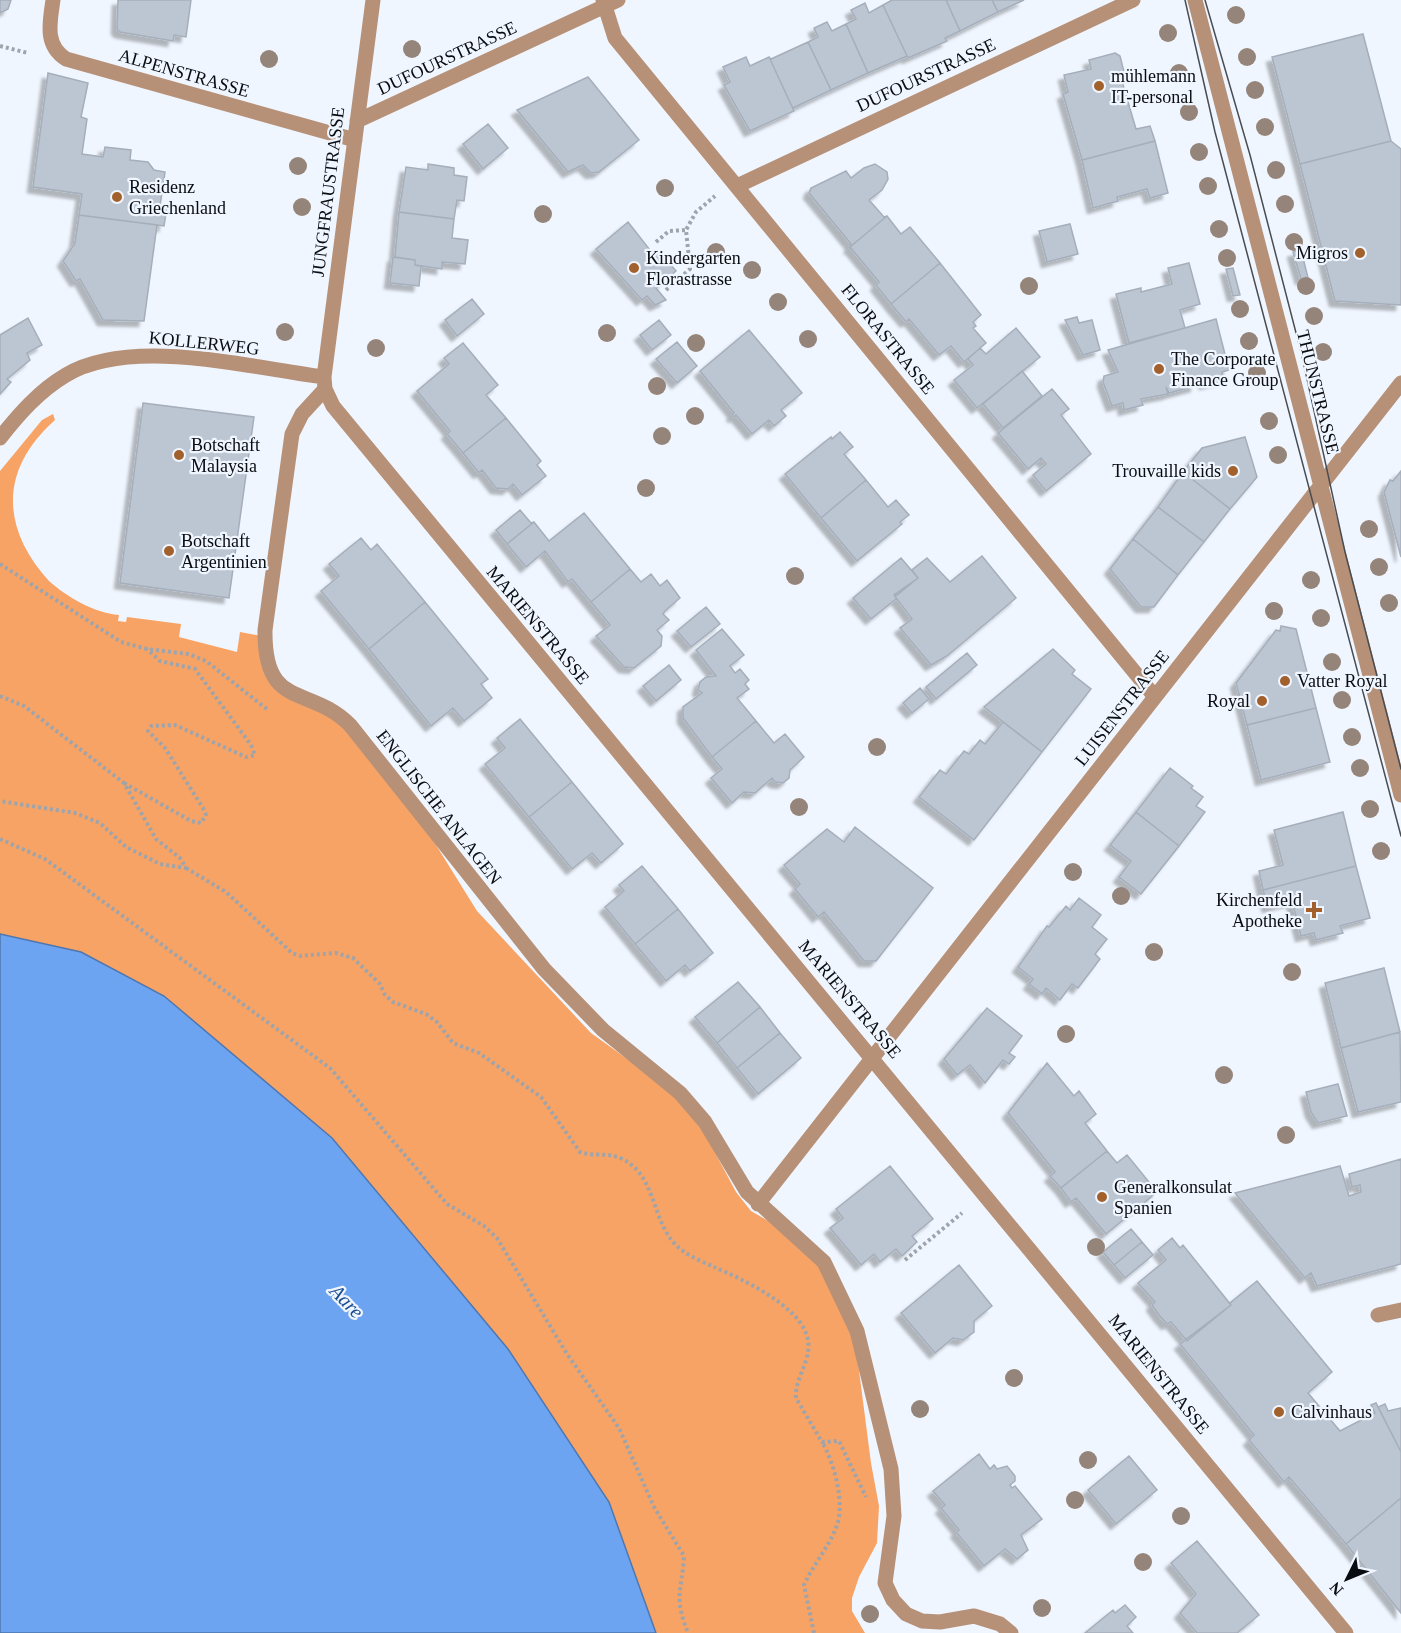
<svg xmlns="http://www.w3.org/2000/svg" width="1401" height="1633" viewBox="0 0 1401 1633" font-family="'Times New Roman',serif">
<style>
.forest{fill:#f7a365}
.water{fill:#6da4f1;stroke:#4f76ae;stroke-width:1.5}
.building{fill:#bcc6d3;stroke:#a5aebb;stroke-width:1.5;filter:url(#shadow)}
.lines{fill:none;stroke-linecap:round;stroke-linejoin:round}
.path{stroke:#9fa4ab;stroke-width:4;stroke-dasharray:3 3;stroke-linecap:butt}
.minor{stroke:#b69178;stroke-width:15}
.tram{stroke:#494d52;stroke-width:1.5}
.tree{fill:#948479}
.poi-dot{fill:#a2602c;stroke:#f0f6ff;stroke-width:2}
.labels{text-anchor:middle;stroke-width:4.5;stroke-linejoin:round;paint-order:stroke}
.street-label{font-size:18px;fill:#090c10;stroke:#f0f6ff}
.poi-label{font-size:18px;fill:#090c10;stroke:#f0f6ff;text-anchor:start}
.water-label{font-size:20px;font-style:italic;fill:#194d92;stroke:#f0f6ff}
</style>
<defs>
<filter id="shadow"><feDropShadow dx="-5.5" dy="5.5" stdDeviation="1.5" flood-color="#0004"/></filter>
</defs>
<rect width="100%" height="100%" fill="#f0f6ff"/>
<path class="forest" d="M53,414L55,420C0,469 0,527 49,581C67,597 94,613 119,615L118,621L126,622L127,617L181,624L179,637L237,652L240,632L262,636L270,676L342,718L418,816L477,911L591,1033L665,1086L703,1130L736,1192L751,1211L789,1233L811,1251L854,1332L871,1463L879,1506L877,1543L859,1577L852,1598V1611L865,1633H656L609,1502L508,1349L332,1138L81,952L0,934V471L42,420Z"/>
<path class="water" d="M0,934L81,952L164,996L332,1138L508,1349L609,1502L656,1633H0Z"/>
<path class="building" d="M0,0H11L8,9L0,13Z
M118,0H191L186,37L174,35L173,41L120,32L117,29Z
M892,0H946L960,31L945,38L947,41L908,58L883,5Z
M946,0H992L998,12L960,31Z
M992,0H1024L998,12Z
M865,3L869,13L883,5L907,56L868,73L846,24L856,19L851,10Z
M827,22L832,31L846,24L868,73L831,90L808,42L818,37L814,28Z
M1363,34L1391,141L1300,164L1272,57Z
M808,42L831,90L793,108L794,111L769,57L771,59Z
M1115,53L1120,56L1126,80L1123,85L1136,129L1150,126L1155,141L1082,160L1063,94L1068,92L1064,75L1091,69L1089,60Z
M746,57L750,66L769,57L794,111L750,131L724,85L730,82L723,67Z
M48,73L88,83L81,117L87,119L82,154L103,157L105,147L131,150L130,160L148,162L154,170L165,172L160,206L167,207L164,226L79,215L82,194L33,187Z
M588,77L639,140L599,172L591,173L583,165L568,172L517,110Z
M488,124L508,148L483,169L463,144Z
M1155,141L1168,193L1150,198L1147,189L1117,197L1118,201L1093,208L1082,160Z
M1391,141L1401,149V305L1335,301L1300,164Z
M428,164L454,168V175L467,177L464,201L457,200L454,219L399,212L406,167L428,170Z
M875,164L887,172L888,179L882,190L869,200L884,217L887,216L850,247L851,244L809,193L811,188L846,171L851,178L864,168Z
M399,212L454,219L452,238L468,240L465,264L442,262V269L415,265V260L395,257Z
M79,215L157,225L144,321L103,320L80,279L76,281L63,261L75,243Z
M887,216L901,234L910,227L940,263L891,304L876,285L879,282L850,247Z
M628,222L653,254L658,250L676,271L656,288L666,300L655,305L647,296L642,300L596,249Z
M1070,224L1078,254L1047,262L1039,231Z
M1301,250L1308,278L1301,279L1293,252Z
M393,257L415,260V265L421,266L419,286L390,283Z
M940,263L981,315L973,322L976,326L973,328L986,343L964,362L951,346L939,355L909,319L906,322L891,304Z
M1189,263L1200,304L1180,310L1185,328L1129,343L1116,294L1141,288V292L1172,284L1168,268Z
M1233,268L1240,295L1233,296L1226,269Z
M472,299L484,314L457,336L445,320Z
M1077,317L1079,323L1092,320L1100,350L1083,355L1065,320Z
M28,318L42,345L27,353L30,360L7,379L11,382L0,394V335Z
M1216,319L1229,370L1222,372L1223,379L1205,384L1204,377L1195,379L1196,386L1169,393L1166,387L1168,394L1141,399L1143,405L1124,410L1123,403L1112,406L1103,382L1104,376L1118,372L1108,350Z
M659,320L671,335L652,350L640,335Z
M1016,328L1040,357L977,408L954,380L973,365L968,359L980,348L986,354Z
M749,330L802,393L781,410L786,416L774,426L769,420L752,434L736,415L734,417L732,415L734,413L700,371Z
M677,342L697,366L677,383L656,359Z
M463,343L498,385L486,395L506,418L463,453L447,434L450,431L417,391L449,364L444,358Z
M1022,371L1042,396L1003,428L983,404Z
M1052,389L1069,409L1061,415L1091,454L1046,491L1033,475L1046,464L1041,458L1028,469L998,433Z
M143,403L254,417L229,598L120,583Z
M506,418L541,461L537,465L546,476L522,495L513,484L508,489L496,488L482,470L479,473L463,453Z
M840,432L853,447L844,454L866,480L821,518L785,474L831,437L832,439Z
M1245,437L1257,477L1230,509L1183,472L1202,448Z
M1401,471V557L1384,492L1390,480L1393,481Z
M1183,472L1230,509L1204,542L1158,507Z
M866,480L888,507L896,500L909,515L900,522L902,524L857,561L821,518Z
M1158,507L1204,542L1178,575L1133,539Z
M520,510L531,523L534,522L507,544L496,530Z
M584,513L630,569L591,602L572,579L568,582L545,551L526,567L507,544L534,522L549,541Z
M361,538L371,550L377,544L425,602L369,649L321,591L339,576L329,564Z
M1133,539L1178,575L1154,607H1141L1110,569Z
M982,556L1016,598L947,656L931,665L900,628L912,619L894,595L918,578L912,570L927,558L950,582Z
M901,558L918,578L897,595L895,594L896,599L871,619L853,598Z
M630,569L641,582L651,574L660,586L667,580L680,598L665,611L663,614L669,620L657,630L662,636L661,646L634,668L624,667L596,636L610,625L591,602Z
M425,602L488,679L481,684L492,698L464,721L453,708L431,726L369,649Z
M706,607L720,624L691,647L677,631Z
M1281,626L1296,629L1316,708L1247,725L1236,683L1276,630L1280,631Z
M722,629L744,655L730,666L735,673L740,669L749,680L745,684L749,689L737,698L756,721L712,757L683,718V707L702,693L698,690L700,682L706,677L716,676L696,650Z
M1053,649L1075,670L1072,674L1091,689L1042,752L984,707Z
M967,653L977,665L936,699L926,687Z
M669,665L681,680L656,701L643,686Z
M920,688L929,699L912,713L903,703Z
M1316,708L1330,762L1261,780L1247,725Z
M520,719L572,782L529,817L485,764L505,748L497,738Z
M756,721L774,743L785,734L804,757L790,770L789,778L783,783L775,782L772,778L755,793L744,792L732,803L711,778L722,769L712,757Z
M1003,722L1042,752L974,840L919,797L940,770L946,774L964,751L969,754L980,740L985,744Z
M1170,768L1193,786L1191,788L1203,797L1196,806L1205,812L1179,846L1136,812Z
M572,782L623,844L601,863L592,853L572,869L529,817Z
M1136,812L1179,846L1141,894L1119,877L1131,861L1110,845Z
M1343,812L1356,866L1263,890L1259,871L1283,865L1274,830Z
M855,827L933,888L876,961H864L824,912L818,917L795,889L800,884L784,865L827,829L844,842Z
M642,866L678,909L635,944L605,907L624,891L619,885Z
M1356,866L1370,918L1340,926L1343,933L1316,940L1314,933L1301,936L1292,901L1268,907L1263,890Z
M1079,898L1101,915L1092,927L1107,939L1095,954L1100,959L1078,988L1072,984L1060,1000L1046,988L1042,994L1029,984L1033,979L1018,967L1047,926L1049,927L1066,906L1070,910Z
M678,909L713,953L690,971L685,965L666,981L635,944Z
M1384,968L1400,1032L1341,1048L1325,983Z
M738,982L760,1007L717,1043L695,1017Z
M760,1007L780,1033L737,1068L717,1043Z
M987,1008L1022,1036L1009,1053L1015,1057L1009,1064L1003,1060L985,1083L970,1065L957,1075L944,1059Z
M1400,1032L1401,1102L1358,1112L1341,1048Z
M780,1033L801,1058L758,1094L737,1068Z
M1047,1063L1074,1096L1079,1091L1096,1114L1085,1123L1107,1151L1061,1188L1050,1176L1055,1172L1008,1113Z
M1338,1084L1347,1116L1318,1123L1311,1112L1306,1092Z
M1107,1151L1117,1163L1127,1155L1157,1192L1106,1234L1076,1198L1071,1202L1061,1188Z
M1401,1159V1264L1317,1286L1311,1273L1305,1278L1235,1193L1340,1166L1349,1196L1361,1192L1360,1185L1352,1187L1349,1174Z
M890,1166L933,1219L912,1236L917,1242L902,1256L896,1249L880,1262L874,1254L861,1265L830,1228L843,1218L836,1209Z
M1131,1229L1142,1242L1114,1265L1103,1252Z
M1172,1238L1180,1248L1183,1245L1231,1305L1187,1341L1171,1322L1167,1324L1159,1315L1152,1305L1155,1302L1138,1283L1166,1260L1158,1250Z
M1142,1242L1153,1255L1125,1278L1114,1265Z
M959,1265L992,1306L974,1321V1332L963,1340L953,1338L935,1353L901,1313Z
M1257,1281L1332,1372L1308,1393L1340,1431L1375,1413L1371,1405L1376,1403L1401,1452V1498L1346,1544L1289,1477L1284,1482L1249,1440L1254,1435L1180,1344L1231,1305L1230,1303Z
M1385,1404L1388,1411L1401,1408V1452L1378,1407Z
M979,1454L990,1469L994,1465L997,1469L1007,1466L1015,1476V1481L1010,1485L1012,1488L1015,1486L1042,1519L1021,1535L1028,1550L1017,1559L1005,1549L984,1566L956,1532L959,1530L941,1508L945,1505L933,1491Z
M1129,1456L1157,1490L1116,1524L1088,1490Z
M1401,1498V1613L1346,1544Z
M1197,1541L1259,1615L1237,1633H1197L1180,1613L1196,1594L1171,1563Z
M1125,1605L1136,1617L1127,1626L1133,1633H1085L1113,1610L1115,1613Z"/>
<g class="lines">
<path class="path" d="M0,46L28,53
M656,242L669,231L686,230
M666,290L690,269L686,230L696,212L715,196
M0,564L121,642L147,649L188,654L206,661L268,710
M0,696L24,706L124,783L156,839L180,858L186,868L160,864L126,847L100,823L75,813L0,801
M124,783L191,821L201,823L206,815L203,808L165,748L148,731L151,726L175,725L246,757L255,755L251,745L195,669L160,661L147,649
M0,839L45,859L330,1068L447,1204L484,1226L497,1238L567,1354L619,1428L654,1507L684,1556C682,1593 673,1595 688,1633
M186,868L226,892L292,953L300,956L336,953L353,958L380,984L385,995L393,1002L426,1014L437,1022L453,1043L479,1053L541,1097L580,1152C594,1157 607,1152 620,1158C656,1173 651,1219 675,1244C685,1255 701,1261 714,1267C742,1279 798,1305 807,1336C814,1358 794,1378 796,1398L822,1442L839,1441L866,1497
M905,1260L962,1213
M814,1633L804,1585C813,1565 828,1548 836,1528C846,1505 834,1462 822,1442"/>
<path class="minor" d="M53,0C50,22 44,45 66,59L355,140
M373,0L324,377L325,389L333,406L1346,1633
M603,0L615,38L1155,697
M1195,0L1401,795
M357,121L618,0
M737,186L1133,0
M325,389L302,414L292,434L265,630C264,711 309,684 350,725L544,969L603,1030L680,1093L705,1122L747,1192L824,1262L857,1331L891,1469L894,1516L885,1583L893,1600L906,1614L922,1621L940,1622L974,1616L1000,1624L1011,1633
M0,438C19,414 39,391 66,375C132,336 251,368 324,377
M758,1204L1401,383
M1378,1315L1401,1310"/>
<path class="tram" d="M1185,0L1215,132L1401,836
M1205,0L1250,155L1302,356L1345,552L1401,769"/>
</g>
<g class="tree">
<circle cx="1236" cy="15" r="9"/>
<circle cx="1168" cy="33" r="9"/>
<circle cx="412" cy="49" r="9"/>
<circle cx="1247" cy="57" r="9"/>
<circle cx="269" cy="59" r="9"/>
<circle cx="1179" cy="73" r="9"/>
<circle cx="1255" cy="90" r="9"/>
<circle cx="1189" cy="112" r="9"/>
<circle cx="1265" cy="127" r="9"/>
<circle cx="1199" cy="152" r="9"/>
<circle cx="298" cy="166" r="9"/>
<circle cx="1276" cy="170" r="9"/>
<circle cx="1208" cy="186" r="9"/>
<circle cx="665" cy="188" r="9"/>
<circle cx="1285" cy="204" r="9"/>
<circle cx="302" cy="207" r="9"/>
<circle cx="543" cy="214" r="9"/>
<circle cx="1219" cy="229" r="9"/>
<circle cx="1294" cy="242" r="9"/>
<circle cx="716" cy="252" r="9"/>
<circle cx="1227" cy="258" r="9"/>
<circle cx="752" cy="270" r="9"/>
<circle cx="1029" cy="286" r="9"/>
<circle cx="1306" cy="286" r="9"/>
<circle cx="778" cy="302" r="9"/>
<circle cx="1240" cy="309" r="9"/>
<circle cx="1314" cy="316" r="9"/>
<circle cx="285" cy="332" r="9"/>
<circle cx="607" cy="333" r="9"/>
<circle cx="808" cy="339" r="9"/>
<circle cx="1249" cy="341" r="9"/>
<circle cx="696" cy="343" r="9"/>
<circle cx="376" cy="348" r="9"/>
<circle cx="1323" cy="352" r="9"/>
<circle cx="1257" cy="373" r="9"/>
<circle cx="657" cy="386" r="9"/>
<circle cx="695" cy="416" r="9"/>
<circle cx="1269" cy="421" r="9"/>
<circle cx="662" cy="436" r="9"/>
<circle cx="1278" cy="455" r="9"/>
<circle cx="646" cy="488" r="9"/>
<circle cx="1369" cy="529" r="9"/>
<circle cx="1379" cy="567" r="9"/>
<circle cx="795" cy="576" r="9"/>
<circle cx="1311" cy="580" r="9"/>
<circle cx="1389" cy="603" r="9"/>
<circle cx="1274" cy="611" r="9"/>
<circle cx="1321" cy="618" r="9"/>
<circle cx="1332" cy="662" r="9"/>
<circle cx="1342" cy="700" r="9"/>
<circle cx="1352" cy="737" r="9"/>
<circle cx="877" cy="747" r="9"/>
<circle cx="1360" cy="768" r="9"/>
<circle cx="799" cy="807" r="9"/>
<circle cx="1370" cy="809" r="9"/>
<circle cx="1381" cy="851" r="9"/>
<circle cx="1073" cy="872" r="9"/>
<circle cx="1121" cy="896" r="9"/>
<circle cx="1154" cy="952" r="9"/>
<circle cx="1292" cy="972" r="9"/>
<circle cx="1066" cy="1034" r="9"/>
<circle cx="1224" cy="1075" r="9"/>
<circle cx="1286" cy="1135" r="9"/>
<circle cx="1096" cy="1247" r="9"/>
<circle cx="1014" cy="1378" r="9"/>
<circle cx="920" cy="1409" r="9"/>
<circle cx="1088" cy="1460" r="9"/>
<circle cx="1075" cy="1500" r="9"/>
<circle cx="1181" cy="1516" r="9"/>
<circle cx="1143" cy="1562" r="9"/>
<circle cx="1042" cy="1608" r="9"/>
<circle cx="870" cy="1614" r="9"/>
</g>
<g class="poi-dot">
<circle cx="1099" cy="86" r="6"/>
<circle cx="117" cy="197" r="6"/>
<circle cx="1360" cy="253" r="6"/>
<circle cx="634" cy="268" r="6"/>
<circle cx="1159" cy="369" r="6"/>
<circle cx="179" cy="455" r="6"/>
<circle cx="1233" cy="471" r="6"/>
<circle cx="169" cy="551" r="6"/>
<circle cx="1285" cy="681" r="6"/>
<circle cx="1262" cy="701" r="6"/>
<path d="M1311 901h6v6h6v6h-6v6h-6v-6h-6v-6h6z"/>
<circle cx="1102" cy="1197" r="6"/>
<circle cx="1279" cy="1412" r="6"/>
</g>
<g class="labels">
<g class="street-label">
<text transform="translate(447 58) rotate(-25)" y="6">DUFOURSTRASSE</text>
<text transform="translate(184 73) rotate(16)" y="6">ALPENSTRASSE</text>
<text transform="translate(926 75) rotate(-25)" y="6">DUFOURSTRASSE</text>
<text transform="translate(328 192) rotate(-83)" y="6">JUNGFRAUSTRASSE</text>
<text transform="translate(888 339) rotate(51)" y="6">FLORASTRASSE</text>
<text transform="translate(204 343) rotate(6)" y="6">KOLLERWEG</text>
<text transform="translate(1318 392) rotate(76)" y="6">THUNSTRASSE</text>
<text transform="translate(538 625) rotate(50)" y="6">MARIENSTRASSE</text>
<text transform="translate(1122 708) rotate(-52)" y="6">LUISENSTRASSE</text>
<text transform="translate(439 807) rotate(52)" y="6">ENGLISCHE ANLAGEN</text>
<text transform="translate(850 999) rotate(50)" y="6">MARIENSTRASSE</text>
<text transform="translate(1159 1374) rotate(51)" y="6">MARIENSTRASSE</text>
</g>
<g class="poi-label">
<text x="1111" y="82">mühlemann<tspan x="1111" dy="21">IT-personal</tspan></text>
<text x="129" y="193">Residenz<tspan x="129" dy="21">Griechenland</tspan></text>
<text x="1348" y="259" text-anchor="end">Migros</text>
<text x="646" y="264">Kindergarten<tspan x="646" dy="21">Florastrasse</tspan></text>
<text x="1171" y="365">The Corporate<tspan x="1171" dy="21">Finance Group</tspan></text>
<text x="191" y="451">Botschaft<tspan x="191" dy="21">Malaysia</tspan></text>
<text x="1221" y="477" text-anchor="end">Trouvaille kids</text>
<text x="181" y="547">Botschaft<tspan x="181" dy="21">Argentinien</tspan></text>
<text x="1297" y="687">Vatter Royal</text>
<text x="1250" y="707" text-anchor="end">Royal</text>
<text x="1302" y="906" text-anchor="end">Kirchenfeld<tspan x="1302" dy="21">Apotheke</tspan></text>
<text x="1114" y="1193">Generalkonsulat<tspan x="1114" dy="21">Spanien</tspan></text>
<text x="1291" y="1418">Calvinhaus</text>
</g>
<g class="water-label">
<text transform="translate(347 1301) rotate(46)" y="7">Aare</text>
</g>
</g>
<g transform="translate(1347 1579) rotate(227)" stroke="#f0f6ff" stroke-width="4.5" paint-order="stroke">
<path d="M0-4.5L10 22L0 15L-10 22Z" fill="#090c10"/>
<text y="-9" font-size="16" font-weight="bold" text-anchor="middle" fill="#090c10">N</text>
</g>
</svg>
